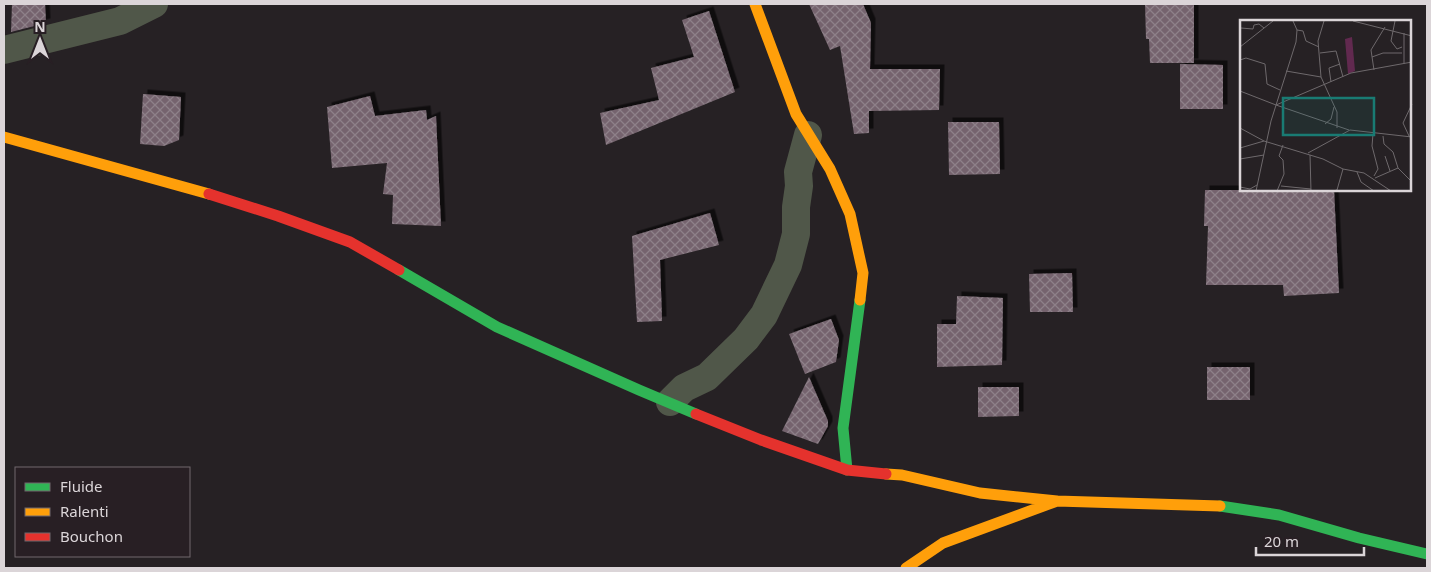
<svg xmlns="http://www.w3.org/2000/svg" width="1431" height="572" viewBox="0 0 1431 572" font-family="'Noto Sans',sans-serif">
<style>
.building{fill:url(#building-cross-hatch);filter:url(#shadow)}
.lines{fill:none;stroke-linecap:round;stroke-linejoin:round}
.street{stroke:#505749;stroke-width:28}
.fast{stroke:#30b455;stroke-width:11}
.slow{stroke:#ff9f0a;stroke-width:11}
.jam{stroke:#e5322d;stroke-width:11}
.inset-road{fill:none;stroke:#6e696c;stroke-width:1}
.view{fill:#197b73;fill-opacity:0.15;stroke:#197b73;stroke-width:2.5}
.inset-edge{fill:none;stroke:#dbd5d8;stroke-width:2.5}
</style>
<defs>
<pattern id="building-cross-hatch" width="8" height="8" patternUnits="userSpaceOnUse" patternTransform="scale(1.25)"><rect width="8" height="8" fill="#74646e"/><path d="M0 0l8 8M0 8l8-8" fill="none" stroke="#8e8089"/></pattern>
<filter id="shadow"><feDropShadow dx="4.5" dy="-4.5" stdDeviation="0" flood-color="#0009"/></filter>
</defs>
<rect width="100%" height="100%" fill="#262124"/>
<path class="building" d="M12,4H45L46,23L11,32Z
M809,4H863L871,23L870,69H940L939,110L869,111V133L854,134L840,46L830,50Z
M1145,4H1194V63H1150L1149,39H1146Z
M709,11L735,92L606,145L600,113L659,100L651,68L694,57L682,20Z
M1180,64L1223,65V109H1180Z
M143,94L181,97L179,140L164,146L140,144Z
M370,96L375,116L426,110L427,120L436,116L441,226L392,224L393,195L383,194L387,163L332,168L327,107Z
M948,122H999L1000,174L949,175Z
M1205,190H1334L1339,293L1284,296L1283,285H1206L1208,226H1204Z
M710,213L719,245L660,260L662,321L637,322L632,236Z
M1072,273L1073,312H1030L1029,274Z
M957,296L1003,298L1002,365L937,367V324H956Z
M831,319L839,340L836,362L805,374L789,334Z
M1207,367H1250V400H1207Z
M809,377L828,421V426L818,444L782,431Z
M978,387H1019V416L978,417Z"/>
<g class="lines">
<path class="street" d="M4,50L120,21L154,4
M670,402L684,388L707,377L746,339L764,315L788,265L796,234V207L799,186L798,172L808,135"/>
<path class="fast" d="M399,270L497,327L639,390L696,414
M847,470L843,428L860,300
M1220,506L1279,515L1359,538L1427,554"/>
<path class="slow" d="M755,4L796,114L830,169L850,214L863,273L860,300
M4,137L209,194
M886,474L902,475L980,493L1057,501
M906,568L943,543L1057,501L1220,506"/>
<path class="jam" d="M209,194L278,216L350,242L399,270
M696,414L761,440L847,470L886,474"/>
</g>
<g transform="translate(1240 20)">
<rect width="171" height="171" fill="#262124"/>
<path d="M112,17L115,51L108,54L105,19Z" fill="#61294f"/>
<path class="inset-road" d="M84,1L78,21L81,57L97,92V108M113,1L172,16M155,1L151,21L157,29L162,27M1,8L13,9L14,5L19,4L24,8M57,10L63,11L66,21L79,27M0,27L33,1M80,33L96,31L103,57M132,37L143,33H162M0,40L6,38L25,44L27,64L40,70M164,44V13M134,50L131,30L145,7M46,51L81,57M91,62L89,48L100,44M0,71L36,85L111,53L172,42M36,85L109,110M85,104L91,99L94,87M0,108L24,121L83,139L103,149L124,153L151,171M133,114L132,126L138,149L134,156M169,116L163,103L172,84M0,128L24,121M68,133L110,110L172,117M70,135L71,171M145,136L150,151M0,139L24,135M158,148L172,162M117,152L121,162L134,171M135,158L158,148L153,132L144,124L143,116M41,166L71,169M0,167L10,169L17,165M16,171L31,101L56,22L57,10L53,1M37,171L44,154L43,140L39,136L43,125M93,171L97,170L103,149"/>
<path class="view" d="M43,78H134V115H43Z"/>
<rect width="171" height="171" class="inset-edge"/>
</g>
<rect width="1431" height="572" fill="none" stroke="#dbd5d8" stroke-width="10"/>
<rect x="15" y="467" width="175" height="90" fill="#281f24" stroke="#70686c"/>
<rect x="25" y="483" width="25" height="8" fill="#30b455" stroke="#70686c"/>
<text x="60" y="492" font-size="15" fill="#dbd5d8">Fluide</text>
<rect x="25" y="508" width="25" height="8" fill="#ff9f0a" stroke="#70686c"/>
<text x="60" y="517" font-size="15" fill="#dbd5d8">Ralenti</text>
<rect x="25" y="533" width="25" height="8" fill="#e5322d" stroke="#70686c"/>
<text x="60" y="542" font-size="15" fill="#dbd5d8">Bouchon</text>
<g transform="translate(40 40)" stroke="#281f24" stroke-width="4" paint-order="stroke">
<path d="M0-4L9 19L0 12L-9 19Z" fill="#dbd5d8"/>
<text y="-8" font-size="14" font-weight="bold" text-anchor="middle" fill="#dbd5d8">N</text>
</g>
<path d="M1256 547v8h108v-8" fill="none" stroke="#dbd5d8" stroke-width="2.5"/>
<text x="1264" y="547" font-size="15" fill="#dbd5d8" stroke="#281f24" stroke-width="4" paint-order="stroke">20 m</text>
</svg>
